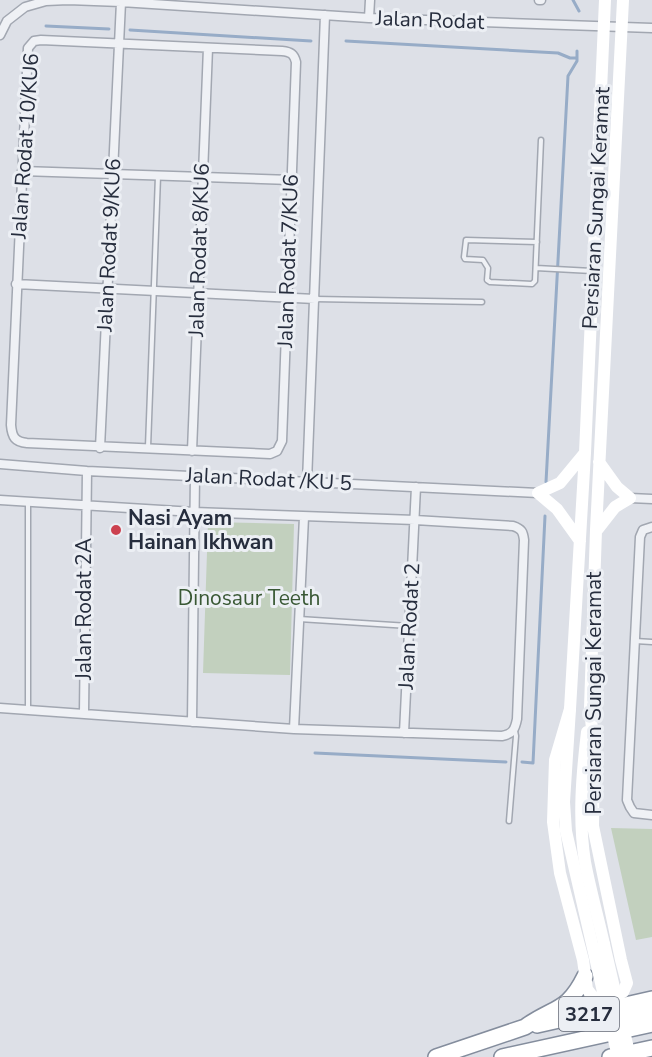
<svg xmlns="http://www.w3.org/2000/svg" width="652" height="1057" viewBox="0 0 652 1057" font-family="'Nunito Sans',sans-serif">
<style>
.green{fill:#c2d0be}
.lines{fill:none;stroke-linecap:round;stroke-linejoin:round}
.stream{stroke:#97acc7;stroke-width:3}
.lane-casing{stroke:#a2a7b1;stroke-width:7}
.street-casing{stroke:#a2a7b1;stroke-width:11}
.highway-casing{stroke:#848d9d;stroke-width:18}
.lane{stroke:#eff1f5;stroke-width:4}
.street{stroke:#eff1f5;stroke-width:8}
.secondary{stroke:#fff;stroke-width:12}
.highway{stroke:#fff;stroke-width:15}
.secondary-bridge{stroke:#fff;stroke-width:12}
.poi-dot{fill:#cc414f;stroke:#eceff4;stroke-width:2}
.labels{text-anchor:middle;stroke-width:6;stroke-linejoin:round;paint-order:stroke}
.shield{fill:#eceff4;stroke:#616774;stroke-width:1.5}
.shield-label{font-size:20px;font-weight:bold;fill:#262d3d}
.street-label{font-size:21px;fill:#262d3d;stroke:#eceff4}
.poi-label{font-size:21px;font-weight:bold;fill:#262d3d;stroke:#eceff4;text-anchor:start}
.park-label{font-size:21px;fill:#395834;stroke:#eceff4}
</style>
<rect width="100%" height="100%" fill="#dde0e7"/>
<path class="green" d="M208,522L294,524L290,675L203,673Z
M611,828L652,829V937L636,940Z"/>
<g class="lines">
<path class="stream" d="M573,0L579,11
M46,26L109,29
M130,30L311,41
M346,41L558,53L570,58H577
M546,482L568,76L577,61V51
M315,753L506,762
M522,762L533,763L545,516"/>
<g class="lane-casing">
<path id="lane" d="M537,242L466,240L464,257L465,259L483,260L488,268L487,280L490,282L532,284L535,281L541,140
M536,268L592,271
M315,299L482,302
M148,447L158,176
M299,619L409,626
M635,641L652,642
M28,709V503
M509,821L516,736L515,731"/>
</g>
<g class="street-casing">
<path id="street" d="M539,0H541
M369,18L370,0
M0,35L7,21L25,7L46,1L68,0L121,2L369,18L652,28
M41,40L282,51C291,52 294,54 296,62L282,441L277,451L270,454L27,443C15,442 12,437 11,425L28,48L34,41Z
M22,171L291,180
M16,284L315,299
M100,448L121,2
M192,451L208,48
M0,464L87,471L538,493
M307,482L325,15
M630,498L652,499
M0,500L194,512L415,520L513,526C522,529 523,532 524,540L517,719C515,729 513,734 502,736L294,729L0,708
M652,527L643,530L640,537L627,800L630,807L634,813L652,815
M84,713L87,471
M192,722L195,475
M294,729L304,517
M404,733L416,487"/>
</g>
<g class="highway-casing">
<path id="highway" d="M621,1018L652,1012
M537,1025L652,999
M436,1057L525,1027C554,1006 567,1013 585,976
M502,1057L652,1024
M610,1057L652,1048"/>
</g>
<use href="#lane" class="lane"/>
<use href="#street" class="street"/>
<path class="secondary" d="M605,0L585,453L570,709L555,760L553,822L560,873L583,960L587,989L593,997L607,999L623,992L627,983L621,960L593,826L594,750L590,708L596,530L623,0
M597,530L615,507L630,498L617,487L599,462
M580,541L557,509L538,493L560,483L584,454
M587,732C582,774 578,819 585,862C590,889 598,917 604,944"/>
<use href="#highway" class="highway"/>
<path class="secondary-bridge" d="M570,709L564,802L566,831L618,1057
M604,944L630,1057"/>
</g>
<circle class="poi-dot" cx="116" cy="530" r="6"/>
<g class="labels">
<rect class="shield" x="559" y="997" width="60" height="34" rx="4.5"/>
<g class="shield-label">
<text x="589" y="1021">3217</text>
</g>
<g class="street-label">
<text transform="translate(430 20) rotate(2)" y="7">Jalan Rodat</text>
<text transform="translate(25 146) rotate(-86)" y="7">Jalan Rodat 10/KU6</text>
<text transform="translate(596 208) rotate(-87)" y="7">Persiaran Sungai Keramat</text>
<text transform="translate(109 245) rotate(-87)" y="7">Jalan Rodat 9/KU6</text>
<text transform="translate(199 250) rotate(-88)" y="7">Jalan Rodat 8/KU6</text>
<text transform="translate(288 261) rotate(-88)" y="7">Jalan Rodat 7/KU6</text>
<text transform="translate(269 479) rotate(3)" y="7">Jalan Rodat /KU 5</text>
<text transform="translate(84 609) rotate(-90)" y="7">Jalan Rodat 2A</text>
<text transform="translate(409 626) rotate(-87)" y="7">Jalan Rodat 2</text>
<text transform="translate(594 693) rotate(-90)" y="7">Persiaran Sungai Keramat</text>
</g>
<g class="poi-label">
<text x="128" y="525">Nasi Ayam<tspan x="128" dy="24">Hainan Ikhwan</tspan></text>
</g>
<g class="park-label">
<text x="249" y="605">Dinosaur Teeth</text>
</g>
</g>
</svg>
